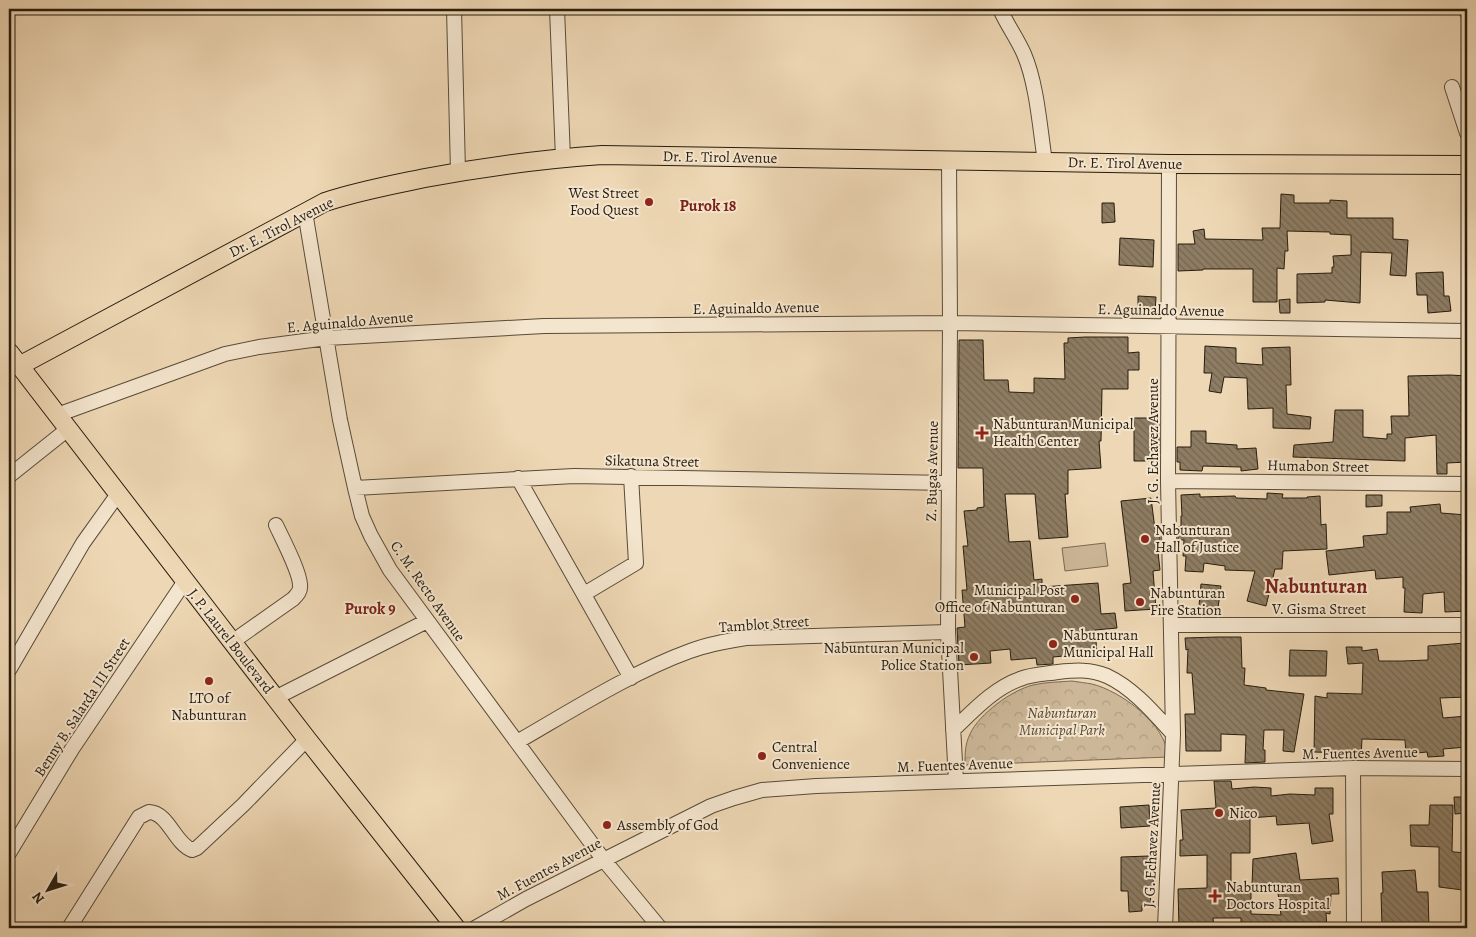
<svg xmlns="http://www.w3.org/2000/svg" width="1476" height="937" viewBox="0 0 1476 937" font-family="Alegreya,serif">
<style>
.forest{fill:url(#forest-crowns);stroke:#796a53}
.garden{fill:#ccb798;stroke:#796a53}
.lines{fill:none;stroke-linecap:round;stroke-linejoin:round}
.stream{stroke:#756650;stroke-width:4}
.building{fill:url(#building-back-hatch);stroke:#261c0e}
.minor-casing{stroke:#584b38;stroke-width:16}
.major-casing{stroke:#261c0e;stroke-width:20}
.minor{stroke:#f4e5ce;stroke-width:14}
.major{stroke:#eed7b4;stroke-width:18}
.poi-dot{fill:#8f2418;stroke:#f4e5ce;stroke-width:2}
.labels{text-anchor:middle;stroke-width:4;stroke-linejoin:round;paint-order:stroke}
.street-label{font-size:15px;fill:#261c0e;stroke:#f4e5ce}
.poi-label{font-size:15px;fill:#261c0e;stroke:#f4e5ce;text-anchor:start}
.park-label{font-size:15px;font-style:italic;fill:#584a37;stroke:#f4e5ce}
.neighbourhood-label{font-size:16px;font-weight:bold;fill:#7a1f14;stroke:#f4e5ce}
.district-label{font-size:20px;font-weight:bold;fill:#7a1f14;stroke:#f4e5ce}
</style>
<defs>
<pattern id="forest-crowns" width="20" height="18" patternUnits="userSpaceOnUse" patternTransform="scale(1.25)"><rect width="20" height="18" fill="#ccb798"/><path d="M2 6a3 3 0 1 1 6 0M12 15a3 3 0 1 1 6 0" fill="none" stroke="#af9d82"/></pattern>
<pattern id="building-back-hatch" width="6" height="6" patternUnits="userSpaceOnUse" patternTransform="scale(1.25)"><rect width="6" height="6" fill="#8e7d64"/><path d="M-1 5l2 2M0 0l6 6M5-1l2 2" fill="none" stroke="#746651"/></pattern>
</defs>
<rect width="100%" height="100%" fill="#eed7b4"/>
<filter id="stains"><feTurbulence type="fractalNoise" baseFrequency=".004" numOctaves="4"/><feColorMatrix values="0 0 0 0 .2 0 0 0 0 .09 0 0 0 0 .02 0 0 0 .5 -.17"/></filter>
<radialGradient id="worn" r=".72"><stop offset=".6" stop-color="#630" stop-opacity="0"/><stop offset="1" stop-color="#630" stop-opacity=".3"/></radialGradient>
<path class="forest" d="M1072,681C1079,682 1086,683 1092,684C1121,691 1167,725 1168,757L965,765C965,754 965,744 970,734C979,714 1012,690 1033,685C1046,682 1059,682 1072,681Z"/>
<path class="garden" d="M1105,543L1108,566L1065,571L1062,548Z"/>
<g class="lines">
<path class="stream" d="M1458,9L1467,24"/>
</g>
<path class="building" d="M1281,194L1294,195V203H1330V200L1347,201V218H1393V239L1408,240L1406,276L1390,275L1392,253L1361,252L1360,303L1325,300V302L1297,303V274L1332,273V267H1334L1333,256L1351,255V235L1330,234V232L1287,231L1288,251H1285L1284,269L1277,268V302H1253V269H1203V270L1178,271V244H1195L1193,231L1204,229L1205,239L1263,240L1262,228H1280Z
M1102,203H1114L1115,222L1102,223Z
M1120,238L1154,240L1153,267L1119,265Z
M1443,272L1444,296H1449L1451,311L1428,313L1427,295H1417L1416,273Z
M1138,296L1156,297L1155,313L1138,312Z
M1290,299V313H1280L1279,300Z
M1085,337H1128V353L1139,352V370H1128V389H1102L1101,441H1099L1101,468L1068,470V494H1065L1068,537L1039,539L1035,494H1005L1009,542L1030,541L1034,580L1042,579V587L1098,583L1101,614L1115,613L1117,628L1095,630L1097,653L1053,657V664L1037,665L1036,658L1011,660L1010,649L990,651L991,663L959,665L957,628L965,627L962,590H967L963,546H968L964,511L977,510V508L984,507L983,468H958L959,340H983L984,380H1008L1009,392L1034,393V378L1065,379L1064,343H1068V338Z
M1205,346L1236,348V363L1263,365L1262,348L1290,347L1291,385H1286L1287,414L1311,417L1310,429L1273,428V408L1248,409L1247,378L1224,377L1221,393L1209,391L1212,373H1204Z
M1450,375L1467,376V410L1465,409L1464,431L1467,430V462L1447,463V474H1437L1436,435L1405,438V461L1293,457L1294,445L1333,442L1335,410H1363V437L1387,439V434H1392L1391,416H1409L1408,376Z
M1134,418H1159V461H1134Z
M1191,431H1206V443L1237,445V449L1256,448L1258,469L1241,471V467L1203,466L1202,471L1180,470V462H1177V447H1191Z
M1267,493L1283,494L1282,498H1307V497L1320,496L1321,525L1326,524L1327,549L1283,551L1282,569H1275L1266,606L1247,601L1255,571L1225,570V566L1204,563L1203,572L1185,571L1186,556H1183L1184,540H1178V527L1181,526V516H1182L1181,495L1200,494V497L1235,496L1236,498L1267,499Z
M1366,495H1382V506L1366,507Z
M1151,498L1155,529L1160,528V543H1157L1160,570L1153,571L1156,609L1125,611L1123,584L1131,583L1121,501Z
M1440,504L1441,513L1467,515V611L1445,612L1444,592L1423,594L1422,613L1404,612L1405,588H1403V577L1376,579L1375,570L1329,575L1326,551L1364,547L1363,536L1387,534V512H1411L1410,507Z
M1201,584L1221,586L1218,608L1199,606Z
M1218,637H1241L1242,668H1245L1244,685L1266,688V690L1304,694L1294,752L1283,751L1284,730H1264L1263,750H1265V762L1245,763L1246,735L1221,734V751H1186L1185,714H1195L1192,673H1187L1188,649L1186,650L1185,638Z
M1465,643L1467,697L1440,698L1443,718L1467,716V747L1443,749L1444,756L1428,757L1427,752L1406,754L1405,740L1362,739L1361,757H1346V753L1314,752L1315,696L1327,698V693L1362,694L1363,663L1348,664L1346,647H1362V651L1377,649L1379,661H1402L1428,660V646Z
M1290,650L1327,651L1326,676H1289Z
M1214,781H1231L1232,789L1254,787L1271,788V796L1290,794L1315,795V788H1333V814H1329L1333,841L1312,844L1309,823L1277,825L1276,816L1250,818V853H1231V888L1251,887V914L1281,915L1277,886H1252L1253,859L1296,853L1300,880L1338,878L1339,894H1331L1330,914L1326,913L1327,928H1241V918H1213L1214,928H1179L1178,889L1207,888V855L1180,856V840H1183L1181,810L1216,808Z
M1454,797H1467V813L1455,814Z
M1149,805L1150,826L1121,828L1120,807Z
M1430,805H1453L1452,851L1454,852L1467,853V872H1464L1463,890L1439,887V847L1411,846L1410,825H1429Z
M1149,856L1150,876H1153L1154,890H1150L1151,905H1142V911L1129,912L1128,891H1121V857Z
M1415,870L1417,892H1428L1429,928H1408V925L1382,926L1381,893H1383L1382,872Z"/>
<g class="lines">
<g class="minor-casing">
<path id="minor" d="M454,9L458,172
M557,9L563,158
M1000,9C1007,25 1017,38 1024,54C1037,84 1040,129 1045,162
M1452,87L1467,133
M949,160L950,323L948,632L956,781
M305,212L340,420L355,488L362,516L371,536L390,570L603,859L660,928
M57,415L225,354L259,347L327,338L544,326L950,323L1467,331
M9,476L68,429
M518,478L631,678
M1168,481L1467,484
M355,488L574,476L948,483
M584,594L636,563L631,476
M1171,625H1467
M232,642L293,599C297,595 301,591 300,585C300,572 282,538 276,525
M9,670L83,543L118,494
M275,698L427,621
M953,730C973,711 994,688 1020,679C1032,674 1045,674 1058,672C1075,670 1090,669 1107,676C1133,688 1154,713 1173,734
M517,742C571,711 632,672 690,651C708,644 727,641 746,638L948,632
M1353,768L1354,928
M9,853L72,749L185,581
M69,928L139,817L149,812C169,813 174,843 192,850L197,848L243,805L307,739
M475,928L526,899L711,806L734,798L762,790L816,786L1353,768L1467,769
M1165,928L1173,734L1168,481L1169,164"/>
</g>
<g class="major-casing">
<path id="major" d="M9,352L307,739L456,928
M19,366L325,202C358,191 391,185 425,178C484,167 543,159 602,155L1169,164L1467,165"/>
</g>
<use href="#minor" class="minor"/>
<use href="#major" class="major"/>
</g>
<g class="poi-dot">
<circle cx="649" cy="202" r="5"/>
<path d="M979.5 425.5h5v5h5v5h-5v5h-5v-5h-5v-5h5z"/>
<circle cx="1145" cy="539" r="5"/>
<circle cx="1075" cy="599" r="5"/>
<circle cx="1140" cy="602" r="5"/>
<circle cx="1053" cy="644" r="5"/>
<circle cx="974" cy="657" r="5"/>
<circle cx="209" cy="681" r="5"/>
<circle cx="762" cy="756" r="5"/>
<circle cx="1219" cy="813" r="5"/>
<circle cx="607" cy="825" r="5"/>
<path d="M1212.5 888.5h5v5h5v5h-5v5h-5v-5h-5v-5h5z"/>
</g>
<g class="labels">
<g class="street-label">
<text transform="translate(720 157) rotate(1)" y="5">Dr. E. Tirol Avenue</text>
<text transform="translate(1125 163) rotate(1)" y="5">Dr. E. Tirol Avenue</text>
<text transform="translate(281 227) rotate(-27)" y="5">Dr. E. Tirol Avenue</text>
<text transform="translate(756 308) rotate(-1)" y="5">E. Aguinaldo Avenue</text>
<text transform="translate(1161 310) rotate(1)" y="5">E. Aguinaldo Avenue</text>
<text transform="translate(350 322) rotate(-5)" y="5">E. Aguinaldo Avenue</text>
<text transform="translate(1153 441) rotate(-90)" y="5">J. G. Echavez Avenue</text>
<text transform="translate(652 461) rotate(1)" y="5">Sikatuna Street</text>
<text transform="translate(1318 466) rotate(1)" y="5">Humabon Street</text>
<text transform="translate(932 471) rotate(-89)" y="5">Z. Bugas Avenue</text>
<text transform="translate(428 591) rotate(55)" y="5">C. M. Recto Avenue</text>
<text x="1319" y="614">V. Gisma Street</text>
<text transform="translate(764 624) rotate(-4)" y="5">Tamblot Street</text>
<text transform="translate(231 641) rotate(52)" y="5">J. P. Laurel Boulevard</text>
<text transform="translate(82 707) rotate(-57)" y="5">Benny B. Salarda III Street</text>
<text transform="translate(1360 753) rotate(-1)" y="5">M. Fuentes Avenue</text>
<text transform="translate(955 765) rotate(-2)" y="5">M. Fuentes Avenue</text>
<text transform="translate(1152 845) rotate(-87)" y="5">J. G. Echavez Avenue</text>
<text transform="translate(549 869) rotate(-28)" y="5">M. Fuentes Avenue</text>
</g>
<g class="poi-label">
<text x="639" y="198" text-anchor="end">West Street<tspan x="639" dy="17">Food Quest</tspan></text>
<text x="993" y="429">Nabunturan Municipal<tspan x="993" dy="17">Health Center</tspan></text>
<text x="1155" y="535">Nabunturan<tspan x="1155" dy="17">Hall of Justice</tspan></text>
<text x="1065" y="595" text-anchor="end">Municipal Post<tspan x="1065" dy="17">Office of Nabunturan</tspan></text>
<text x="1150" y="598">Nabunturan<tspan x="1150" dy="17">Fire Station</tspan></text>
<text x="1063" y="640">Nabunturan<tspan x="1063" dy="17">Municipal Hall</tspan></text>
<text x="964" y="653" text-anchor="end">Nabunturan Municipal<tspan x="964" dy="17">Police Station</tspan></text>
<text x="209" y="703" text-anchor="middle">LTO of<tspan x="209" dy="17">Nabunturan</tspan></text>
<text x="772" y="752">Central<tspan x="772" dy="17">Convenience</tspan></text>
<text x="1229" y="818">Nico</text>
<text x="617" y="830">Assembly of God</text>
<text x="1226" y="892">Nabunturan<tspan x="1226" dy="17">Doctors Hospital</tspan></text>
</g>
<g class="park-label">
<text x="1062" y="718">Nabunturan<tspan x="1062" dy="17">Municipal Park</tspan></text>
</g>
<g class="neighbourhood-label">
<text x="708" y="211">Purok 18</text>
<text x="370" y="614">Purok 9</text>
</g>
<g class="district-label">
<text x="1316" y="593">Nabunturan</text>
</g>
</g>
<rect width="1476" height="937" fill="none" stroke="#eed7b4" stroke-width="30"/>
<rect x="10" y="10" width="1456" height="917" fill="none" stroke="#261c0e" stroke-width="2.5"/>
<rect x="15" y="15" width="1446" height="907" fill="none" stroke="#261c0e"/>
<g transform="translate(48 890) rotate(231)" stroke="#f4e5ce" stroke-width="4" paint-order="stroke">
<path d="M0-4L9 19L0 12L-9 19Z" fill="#261c0e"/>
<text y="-8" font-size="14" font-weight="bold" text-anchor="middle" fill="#261c0e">N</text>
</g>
<rect width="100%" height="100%" filter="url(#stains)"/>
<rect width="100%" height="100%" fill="url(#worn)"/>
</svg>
